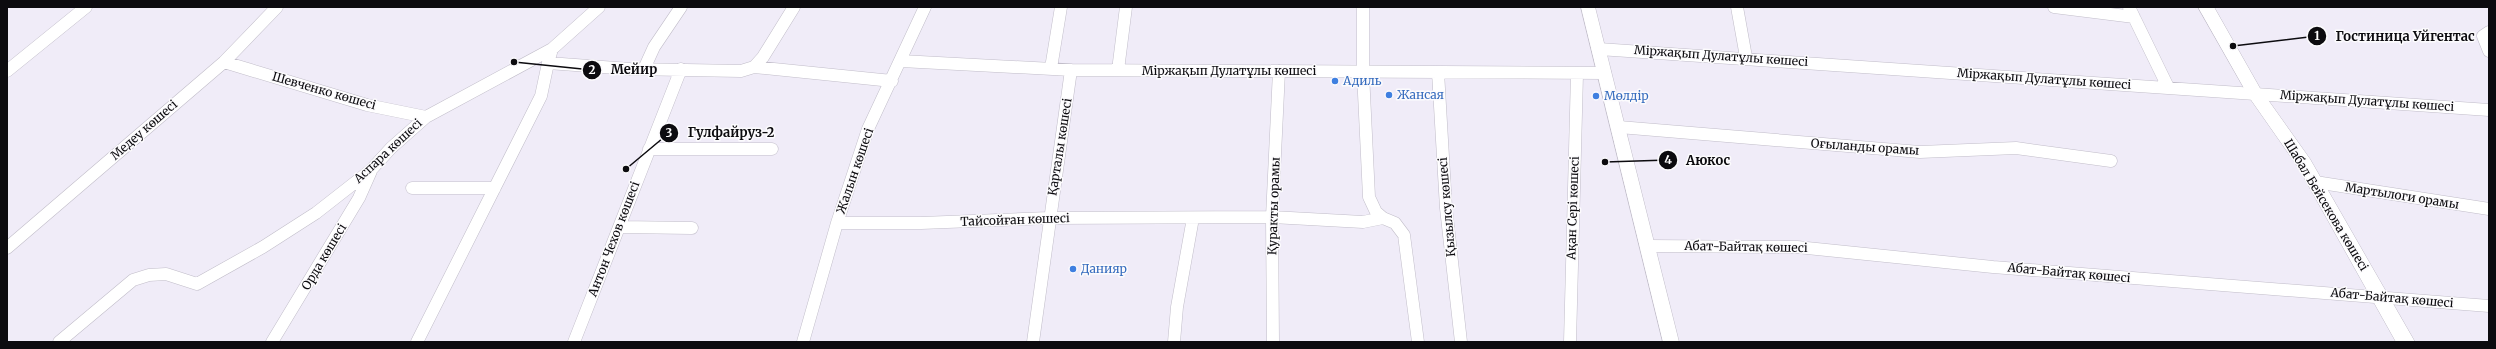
<svg xmlns="http://www.w3.org/2000/svg" width="2496" height="349" viewBox="0 0 2496 349" font-family="Merriweather,serif">
<style>
.lines{fill:none;stroke-linecap:round;stroke-linejoin:round}
.minor-casing{stroke:#c1bdc9;stroke-width:13}
.tertiary-casing{stroke:#c1bdc9;stroke-width:1}
.secondary-casing{stroke:#c1bdc9;stroke-width:1}
.minor{stroke:#fff;stroke-width:12}
.tertiary{fill:#fff;fill-rule:evenodd}
.secondary{fill:#fff;fill-rule:evenodd}
.shop-dot{fill:#3f7fe0;stroke:#fcfbfd;stroke-width:1.5}
.labels{text-anchor:middle;stroke-width:3;stroke-linejoin:round;paint-order:stroke}
.street-label{font-size:12px;fill:#0c0b0f;stroke:#fcfbfd}
.shop-label{font-size:12px;fill:#366cbe;stroke:#fcfbfd;text-anchor:start}
.leader{fill:none;stroke:#0c0b0f;stroke-width:1.5}
.callout-dot{fill:#0c0b0f;stroke:#fcfbfd;stroke-width:1.5}
.mark-label{font-size:12px;text-anchor:middle;font-weight:bold;fill:#fff}
.callout-label{font-size:13px;text-anchor:middle;font-weight:bold;fill:#0c0b0f;stroke:#fcfbfd;stroke-width:3;stroke-linejoin:round;paint-order:stroke}
</style>
<rect width="100%" height="100%" fill="#f0ecf8"/>
<g class="lines">
<g class="minor-casing">
<path id="minor" d="M1363,7V73L1369,197L1376,212L1383,218
M1737,7L1746,57
M2054,7L2134,17
M2129,7L2168,87
M2489,32L2483,36L2489,51
M552,49L548,63L630,69L741,71L754,67L892,81
M1599,49L2489,110
M901,61L1071,70L1605,73
M224,62L367,105L426,117
M754,67L763,57L794,7
M1051,68L1061,7
M644,69L654,47L681,7
M1118,70L1126,7
M7,71L86,7
M1438,72L1446,208L1461,342
M1619,127L1920,152L2016,148L2111,161
M649,149H772
M2315,182L2489,209
M412,188H495
M837,223H921L1049,218L1272,217L1363,222L1383,218L1395,223L1404,235L1418,342
M620,227L692,228
M1649,246L1797,247L1993,267L2489,306
M7,248L224,62L277,7
M59,342L133,280L149,275L166,274L197,284L263,247L316,213L371,170L391,148L426,117L552,49L599,7
M272,342L359,198L371,171
M417,342L541,96L548,63
M574,342L681,69
M803,342L837,223L868,129L925,7
M1033,342L1071,70
M1174,342L1177,307L1193,218
M1273,342L1272,217L1279,71
M1570,342L1577,74"/>
</g>
<g class="tertiary-casing">
<path id="tertiary" d="M1581,7H1595L1679,342H1663Z"/>
</g>
<g class="secondary-casing">
<path id="secondary" d="M2198,7H2214L2261,90L2310,159L2415,342H2396L2298,167L2249,97Z"/>
</g>
<use href="#minor" class="minor"/>
<use href="#tertiary" class="tertiary"/>
<use href="#secondary" class="secondary"/>
</g>
<g class="shop-dot">
<circle cx="1335" cy="81" r="4"/>
<circle cx="1389" cy="95" r="4"/>
<circle cx="1596" cy="96" r="4"/>
<circle cx="1073" cy="269" r="4"/>
</g>
<g class="labels">
<g class="street-label">
<text transform="translate(1721 56) rotate(4)" y="4">Міржақып Дулатұлы көшесі</text>
<text x="1229" y="75">Міржақып Дулатұлы көшесі</text>
<text transform="translate(2044 79) rotate(4)" y="4">Міржақып Дулатұлы көшесі</text>
<text transform="translate(324 91) rotate(16)" y="4">Шевченко көшесі</text>
<text transform="translate(2367 101) rotate(4)" y="4">Міржақып Дулатұлы көшесі</text>
<text transform="translate(144 130) rotate(-41)" y="4">Медеу көшесі</text>
<text transform="translate(1060 147) rotate(-81)" y="4">Қарталы көшесі</text>
<text transform="translate(1865 147) rotate(4)" y="4">Оғыланды орамы</text>
<text transform="translate(388 151) rotate(-43)" y="4">Аспара көшесі</text>
<text transform="translate(855 171) rotate(-71)" y="4">Жалын көшесі</text>
<text transform="translate(2402 196) rotate(9)" y="4">Мартылоги орамы</text>
<text transform="translate(2326 205) rotate(59)" y="4">Шабал Бейсекова көшесі</text>
<text transform="translate(1274 206) rotate(-88)" y="4">Қуракты орамы</text>
<text transform="translate(1447 207) rotate(-95)" y="4">Қызылсу көшесі</text>
<text transform="translate(1573 208) rotate(-88)" y="4">Ақан Сері көшесі</text>
<text transform="translate(1015 220) rotate(-2)" y="4">Тайсойған көшесі</text>
<text transform="translate(614 239) rotate(-69)" y="4">Антон Чехов көшесі</text>
<text transform="translate(1746 247) rotate(1)" y="4">Абат-Байтақ көшесі</text>
<text transform="translate(324 257) rotate(-59)" y="4">Орда көшесі</text>
<text transform="translate(2069 273) rotate(5)" y="4">Абат-Байтақ көшесі</text>
<text transform="translate(2392 298) rotate(5)" y="4">Абат-Байтақ көшесі</text>
</g>
<g class="shop-label">
<text x="1343" y="85">Адиль</text>
<text x="1397" y="99">Жансая</text>
<text x="1604" y="100">Мөлдiр</text>
<text x="1081" y="273">Данияр</text>
</g>
</g>
<path class="leader" d="M2233 46L2317 36M514 62L592 70M626 169L669 133M1605 162L1668 160"/>
<g class="callout-dot">
<circle cx="2233" cy="46" r="4"/>
<circle cx="514" cy="62" r="4"/>
<circle cx="626" cy="169" r="4"/>
<circle cx="1605" cy="162" r="4"/>
<circle cx="2317" cy="36" r="10"/>
<circle cx="592" cy="70" r="10"/>
<circle cx="669" cy="133" r="10"/>
<circle cx="1668" cy="160" r="10"/>
</g>
<g class="mark-label">
<text x="2317" y="40">1</text>
<text x="592" y="74">2</text>
<text x="669" y="137">3</text>
<text x="1668" y="164">4</text>
</g>
<g class="callout-label">
<text x="2405" y="41">Гостиница Уйгентас</text>
<text x="634" y="74">Мейир</text>
<text x="731" y="137">Гулфайруз-2</text>
<text x="1708" y="165">Аюкос</text>
</g>
<rect width="2496" height="349" fill="none" stroke="#0c0b0f" stroke-width="16"/>
</svg>
